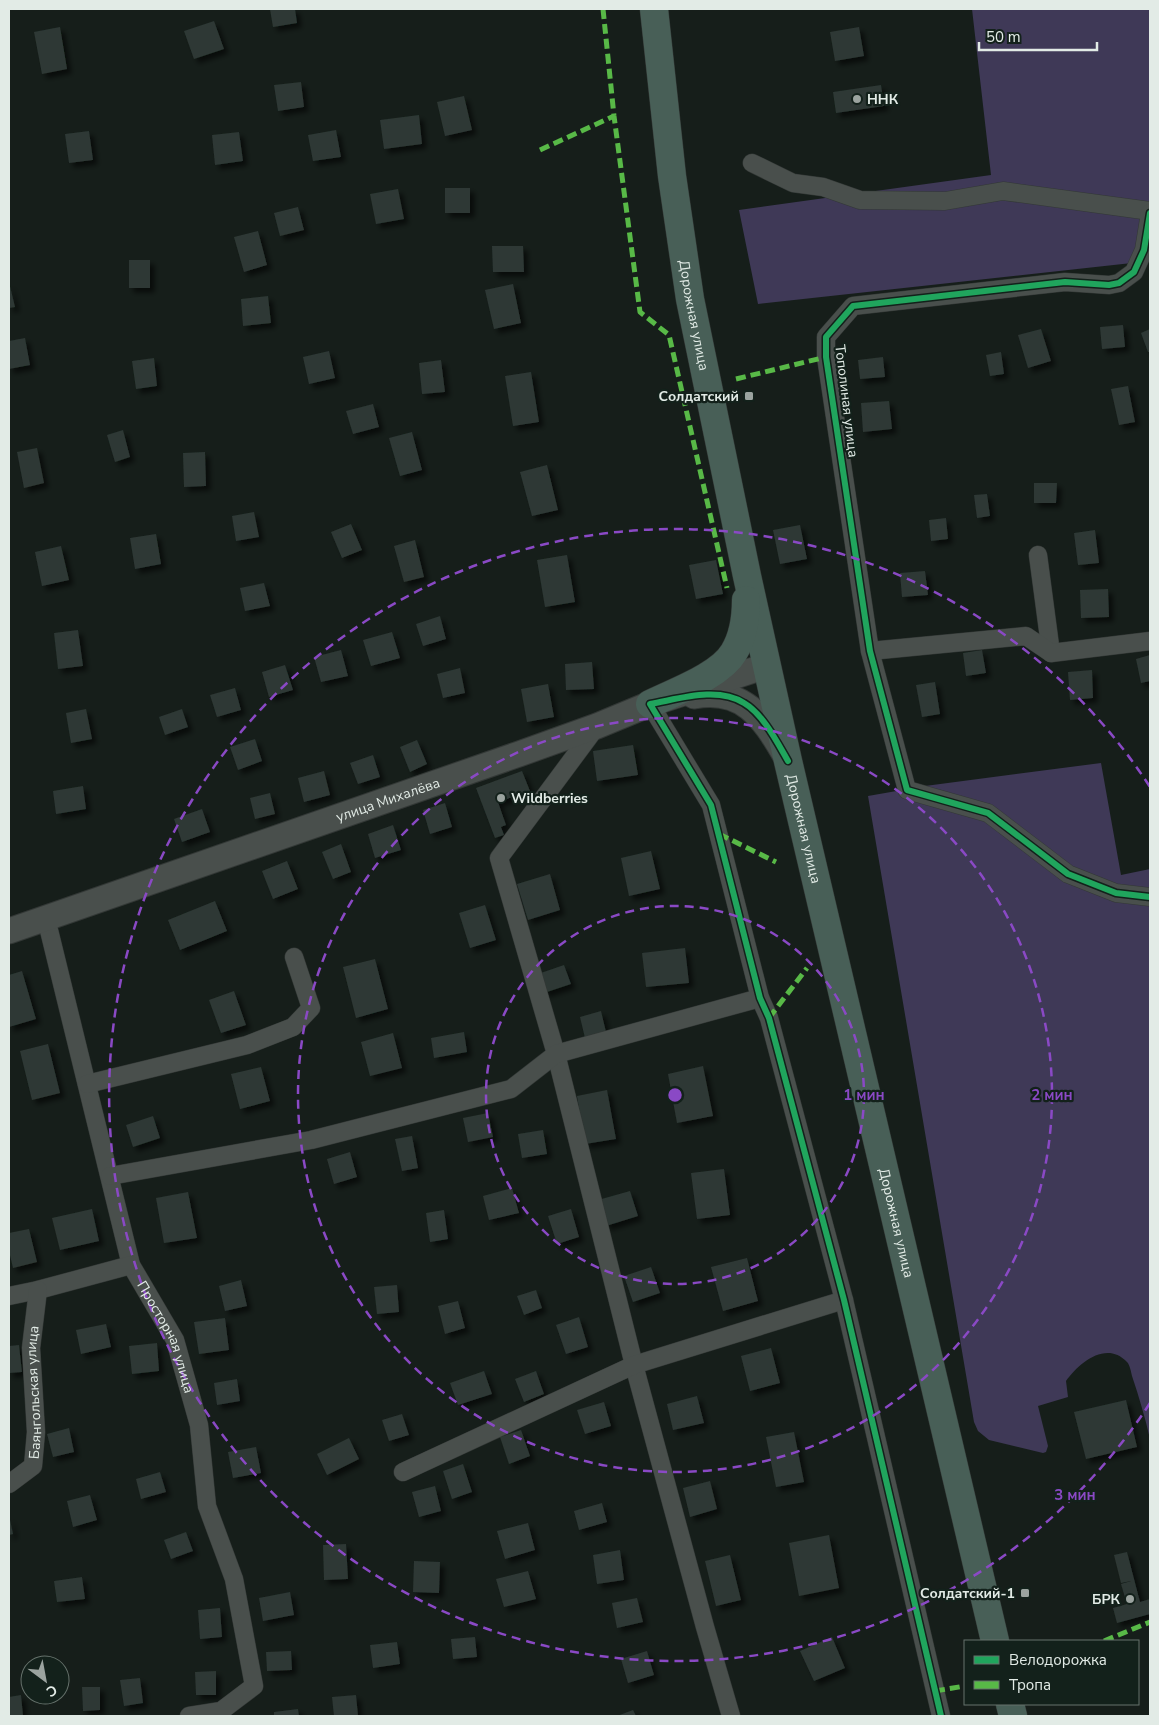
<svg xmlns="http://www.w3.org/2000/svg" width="1159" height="1725" viewBox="0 0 1159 1725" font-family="'Nunito Sans',sans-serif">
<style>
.green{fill:#3f3957}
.building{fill:#2d3834;filter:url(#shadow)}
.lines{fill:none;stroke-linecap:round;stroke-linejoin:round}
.street-casing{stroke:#333836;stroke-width:19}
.secondary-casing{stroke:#333836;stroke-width:27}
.highway-casing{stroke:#333836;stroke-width:29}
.street{stroke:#494f4c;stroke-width:18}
.secondary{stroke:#494f4c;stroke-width:25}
.highway{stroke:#485f57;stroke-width:28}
.quiet{stroke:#58b947;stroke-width:5;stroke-dasharray:10 5;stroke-linecap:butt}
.cycleway-casing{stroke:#13211b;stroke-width:9}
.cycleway{stroke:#20a55d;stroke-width:6}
.ring{fill:none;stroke:#8a49c5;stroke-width:2.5;stroke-dasharray:9 6}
.poi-dot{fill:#9ba39f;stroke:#13211b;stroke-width:2}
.labels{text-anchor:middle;stroke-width:4.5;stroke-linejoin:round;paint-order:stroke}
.poi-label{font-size:14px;font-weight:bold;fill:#e2ebe6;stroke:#13211b;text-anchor:end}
.street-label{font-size:14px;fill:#e2ebe6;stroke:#13211b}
.centre{fill:#8a49c5;stroke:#13211b;stroke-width:2.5}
.ring-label{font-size:15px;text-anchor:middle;font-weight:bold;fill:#8a49c5;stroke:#13211b;stroke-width:4.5;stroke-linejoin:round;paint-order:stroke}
</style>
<defs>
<filter id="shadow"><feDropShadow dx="4.5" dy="4.5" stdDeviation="2.5" flood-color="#0009"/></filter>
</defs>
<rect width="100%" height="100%" fill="#161e1a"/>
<path class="green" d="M972,9H1150V261L758,304L739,210L991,175Z
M1101,763L1121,875L1150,869V1439C1145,1417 1139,1397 1132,1376C1131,1372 1130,1365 1127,1362C1106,1340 1079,1363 1066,1381L1068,1397L1038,1406L1048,1446L1046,1452L1043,1453L989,1440L978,1431L974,1422L868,796L925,786Z"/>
<path class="building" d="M270,9H295L297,23L273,27Z
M214,21L224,49L194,59L184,31Z
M60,27L67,69L42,74L34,32Z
M859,27L864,56L835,61L830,32Z
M301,82L304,107L278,111L274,85Z
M881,85L884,106L836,113L833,92Z
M464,96L472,130L445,136L437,102Z
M419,115L422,144L384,149L380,120Z
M336,130L341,157L313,161L308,135Z
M89,131L93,160L69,163L65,134Z
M239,132L243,161L215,165L212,135Z
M445,188H470V213H445Z
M398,189L404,219L376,224L370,194Z
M298,207L304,230L280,236L274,213Z
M258,231L267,265L244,272L234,237Z
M492,246H523L524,272H493Z
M129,260H150V288H129Z
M9,282L15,307L9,308Z
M513,284L521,323L494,329L485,290Z
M268,296L271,323L243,326L241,299Z
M1123,325L1125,347L1102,349L1100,327Z
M1041,329L1051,361L1028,368L1018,335Z
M1150,329V352H1148L1141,333Z
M25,338L30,365L9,369V341Z
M329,351L335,378L309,384L303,357Z
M1001,352L1004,374L990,376L986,355Z
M883,357L885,377L860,379L858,360Z
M154,358L157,386L136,389L132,361Z
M441,360L445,392L422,394L419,363Z
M531,372L539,422L513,426L505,376Z
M1128,386L1135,422L1119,425L1111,389Z
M889,401L892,429L863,432L861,403Z
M373,404L379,427L353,434L346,411Z
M123,430L130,457L115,462L107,435Z
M412,432L422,470L400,476L389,438Z
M37,448L44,483L24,488L17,452Z
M205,452L206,486L184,487L183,453Z
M547,465L558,510L532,516L520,472Z
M1034,483H1057L1056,503H1034Z
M987,494L990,516L977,518L974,495Z
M254,512L259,537L236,541L232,516Z
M946,518L948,539L931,541L929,520Z
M351,524L362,550L342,558L331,532Z
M800,525L807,559L780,564L773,530Z
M1095,530L1099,563L1078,565L1074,533Z
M156,534L161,564L135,569L130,538Z
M415,540L424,577L404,582L394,546Z
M61,546L69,580L42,586L35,552Z
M567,555L575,602L545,607L537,560Z
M716,560L723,594L696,599L689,565Z
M925,571L928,595L902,597L900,573Z
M264,583L270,606L245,611L240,588Z
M1108,589L1109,617L1081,618L1080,590Z
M440,616L446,639L423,646L416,624Z
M78,630L83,666L58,669L54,633Z
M392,632L400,658L371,666L363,640Z
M341,650L348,676L321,682L314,657Z
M982,650L986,673L966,676L963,653Z
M1150,655V681L1141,683L1136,659Z
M592,662L594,689L566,690L565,664Z
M285,665L293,690L269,697L262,672Z
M460,668L465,693L443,698L437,674Z
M1092,670L1093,698L1070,700L1068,672Z
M935,682L940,714L922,717L916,685Z
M548,684L554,717L527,722L521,689Z
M235,688L241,710L217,717L210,695Z
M86,709L92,739L71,743L66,713Z
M182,709L188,727L165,735L159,717Z
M255,739L262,761L238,770L230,747Z
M417,740L427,764L410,772L400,747Z
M633,745L638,775L597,781L593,751Z
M373,755L380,777L358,784L350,763Z
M324,771L330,795L304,802L298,778Z
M522,771L530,791L498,802L506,825L501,827L504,835L495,838L476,788Z
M83,786L86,809L56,814L53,791Z
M270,793L275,814L255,819L250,798Z
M445,803L452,827L430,834L423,810Z
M202,809L210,832L182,842L174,819Z
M393,825L401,850L375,858L368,834Z
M341,844L351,872L333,879L322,852Z
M651,851L660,889L629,896L621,858Z
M287,861L298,889L273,899L262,871Z
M550,874L560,910L528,920L517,884Z
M215,901L227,931L180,950L168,920Z
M485,905L496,940L470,948L459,913Z
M685,948L689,983L646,987L642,953Z
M375,959L388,1009L356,1018L343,967Z
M564,965L571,984L544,993L538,974Z
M22,971L36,1019L9,1027V975Z
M234,991L246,1025L221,1033L209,1000Z
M601,1011L606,1032L585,1038L580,1017Z
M464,1032L467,1052L434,1058L431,1038Z
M393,1033L402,1068L370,1076L361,1042Z
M48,1044L60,1093L32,1100L20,1051Z
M703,1066L713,1116L677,1123L668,1074Z
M261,1067L270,1101L240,1109L231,1074Z
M607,1090L616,1139L585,1144L577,1096Z
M488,1113L493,1137L468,1142L463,1118Z
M153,1116L160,1138L133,1147L126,1125Z
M543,1130L547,1154L522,1158L518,1134Z
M412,1136L418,1168L402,1171L395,1139Z
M350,1152L357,1177L334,1184L327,1159Z
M724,1169L730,1215L697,1219L691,1173Z
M512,1188L519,1213L489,1220L483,1196Z
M630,1191L638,1216L606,1226L598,1200Z
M188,1192L197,1238L164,1243L156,1198Z
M92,1209L99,1241L60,1250L52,1218Z
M571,1209L579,1237L557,1244L548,1216Z
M444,1210L448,1239L430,1242L426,1213Z
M29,1229L37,1262L13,1268L9,1251V1233Z
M747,1258L758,1301L723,1311L711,1267Z
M651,1267L660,1293L633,1302L624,1276Z
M241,1280L247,1306L225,1311L219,1286Z
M397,1285L399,1312L377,1314L374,1287Z
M536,1290L542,1308L524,1315L517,1296Z
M458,1301L465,1328L445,1334L438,1306Z
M579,1317L588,1347L566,1354L556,1325Z
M225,1318L229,1350L199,1354L194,1322Z
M106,1324L111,1347L81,1354L76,1330Z
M157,1343L159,1371L132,1374L129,1346Z
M19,1345L22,1372L9,1373V1346Z
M771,1348L780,1383L750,1391L741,1356Z
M484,1371L492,1394L458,1405L450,1383Z
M536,1371L544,1394L524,1402L515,1379Z
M237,1379L240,1401L217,1405L214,1383Z
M697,1396L704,1423L673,1430L667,1404Z
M1126,1400L1137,1447L1086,1459L1074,1412Z
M604,1402L611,1426L585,1434L577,1410Z
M402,1414L409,1435L389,1441L382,1420Z
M69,1428L74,1452L53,1457L47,1434Z
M521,1430L530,1456L509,1464L500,1437Z
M794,1432L804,1482L776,1487L766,1437Z
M349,1438L359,1459L327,1475L317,1454Z
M256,1447L261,1473L233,1478L228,1452Z
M463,1464L472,1492L452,1499L443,1471Z
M160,1472L166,1492L141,1499L136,1479Z
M710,1481L717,1509L690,1517L683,1488Z
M435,1486L441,1511L419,1517L412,1492Z
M90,1495L97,1520L73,1527L67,1501Z
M602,1503L607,1522L579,1530L574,1511Z
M9,1515L13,1534L9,1535Z
M528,1523L535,1550L505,1559L497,1531Z
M186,1532L193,1551L171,1559L164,1540Z
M829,1535L839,1588L799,1596L789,1543Z
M346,1544L348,1579L324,1580L323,1545Z
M620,1550L624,1580L597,1584L593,1555Z
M1127,1552L1140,1602L1150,1599V1614L1117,1623L1113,1608L1127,1604L1121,1584L1131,1581L1121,1583L1114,1555Z
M730,1555L741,1600L716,1606L705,1561Z
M414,1561L440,1562L439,1593L413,1592Z
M528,1571L536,1599L504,1607L496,1579Z
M82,1577L85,1599L57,1602L54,1581Z
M290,1592L294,1615L263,1621L259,1598Z
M637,1598L643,1622L617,1628L612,1603Z
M220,1608L222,1637L200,1639L198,1610Z
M475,1637L477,1657L453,1659L451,1639Z
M832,1637L845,1668L814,1681L800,1651Z
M397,1642L400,1664L373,1668L370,1645Z
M291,1651L292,1670L267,1671L266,1652Z
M647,1651L654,1675L628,1683L621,1659Z
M216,1671V1695H196L195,1672Z
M140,1678L143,1703L124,1706L120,1680Z
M82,1687H100V1710L83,1711Z
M21,1695L23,1716H9V1697Z
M356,1695L358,1716H334L332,1697Z
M298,1709L299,1716H274V1712Z
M633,1710L636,1716H617Z"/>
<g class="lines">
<g class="street-casing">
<g id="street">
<path d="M752,163L793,183L823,187L860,200L945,201L1003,191L1150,211"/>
<path d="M1150,213L1144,250L1134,272L1119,283L1109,285L1065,282L853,306L826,337V357L870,651L907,790L988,813L1068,874L1116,893L1150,897"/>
<path d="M1038,555L1051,653"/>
<path d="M870,651L1026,636L1051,653L1150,641"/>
<path d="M650,704L711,805L760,998L769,1018L844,1300L941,1716"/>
<path d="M597,726L499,858L556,1054L634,1365L705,1627L731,1716"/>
<path id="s1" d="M46,918L131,1265L175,1340L199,1425L207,1506L234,1579L254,1686L221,1711L189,1716"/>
<path d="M87,1084L247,1045L293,1027L311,1008L294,957"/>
<path d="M110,1176L311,1140L511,1089L556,1054L760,998"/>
<path d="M9,1296L38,1290L131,1265"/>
<path d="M403,1472L634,1365L844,1300"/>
<path id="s2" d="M9,1484L33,1466L36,1432L31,1348L38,1290"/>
</g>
</g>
<g class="secondary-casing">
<g id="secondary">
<path d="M694,696C743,687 763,717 785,755"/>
<path id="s3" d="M9,931L519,754L597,726L650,704L766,666"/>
</g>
</g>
<g class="highway-casing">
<g id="highway">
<path id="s4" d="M654,9L672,176L690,299L747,576L788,761L995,1641"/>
<path d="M650,704C674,692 720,676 734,652C743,637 746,617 746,600"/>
<path d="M1010,1704L1013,1716"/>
</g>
</g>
<use href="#street" class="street"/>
<use href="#secondary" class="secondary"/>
<use href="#highway" class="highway"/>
<path class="quiet" d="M603,9L614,116L640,312L669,335L727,588
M540,150L614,116
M736,379L826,357
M719,834L776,862
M769,1018L807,968
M1104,1641L1150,1622
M935,1691L965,1686"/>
<g class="cycleway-casing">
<path id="cycleway" d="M1150,213L1144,250L1134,272L1119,283L1109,285L1065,282L853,306L826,337V357L870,651L907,790L988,813L1068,874L1116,893L1150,897
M788,761C777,742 763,714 744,703C717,686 679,699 650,704L711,805L760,998L769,1018L844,1300L941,1716"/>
</g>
<use href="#cycleway" class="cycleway"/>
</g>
<g class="ring">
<circle cx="675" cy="1095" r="189"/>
<circle cx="675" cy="1095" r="377"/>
<path d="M1150 1403A566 566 0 1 1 1150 787"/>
</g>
<g class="poi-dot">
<circle cx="857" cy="99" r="5"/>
<rect x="744" y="391" width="10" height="10" rx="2.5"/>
<circle cx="501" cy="798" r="5"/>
<rect x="1020" y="1588" width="10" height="10" rx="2.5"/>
<circle cx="1130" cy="1599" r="5"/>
</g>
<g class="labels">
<g class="poi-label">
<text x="867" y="104" text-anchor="start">ННК</text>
<text x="739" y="401">Солдатский</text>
<text x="511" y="803" text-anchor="start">Wildberries</text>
<text x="1015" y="1598">Солдатский-1</text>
<text x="1120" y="1604">БРК</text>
</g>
<g class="street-label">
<text dy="5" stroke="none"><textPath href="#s4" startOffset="309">Дорожная улица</textPath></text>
<text transform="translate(847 401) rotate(83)" y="5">Тополиная улица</text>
<text dy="5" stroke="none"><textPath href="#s3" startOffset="401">улица Михалёва</textPath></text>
<text dy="5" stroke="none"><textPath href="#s4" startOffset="834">Дорожная улица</textPath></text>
<text dy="5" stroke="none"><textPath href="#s4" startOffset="1239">Дорожная улица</textPath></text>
<text dy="5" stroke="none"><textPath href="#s1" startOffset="438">Просторная улица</textPath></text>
<text dy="5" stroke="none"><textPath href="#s2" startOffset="104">Баянгольская улица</textPath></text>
</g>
</g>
<circle cx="675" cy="1095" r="8" class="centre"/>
<g class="ring-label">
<text x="864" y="1100">1 мин</text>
<text x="1052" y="1100">2 мин</text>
<text x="1075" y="1500">3 мин</text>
</g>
<rect width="1159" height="1725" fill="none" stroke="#e2ebe6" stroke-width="20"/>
<rect x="964" y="1640" width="175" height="65" fill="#13211b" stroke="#66726c"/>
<rect x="974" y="1656" width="25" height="8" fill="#20a55d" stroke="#66726c"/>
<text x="1009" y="1665" font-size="15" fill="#e2ebe6">Велодорожка</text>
<rect x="974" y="1681" width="25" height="8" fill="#58b947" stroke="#66726c"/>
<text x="1009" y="1690" font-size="15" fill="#e2ebe6">Тропа</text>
<g transform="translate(45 1680) rotate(148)"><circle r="24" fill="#13211b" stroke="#66726c"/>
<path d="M0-4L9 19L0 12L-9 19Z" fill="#9ba39f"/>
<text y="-8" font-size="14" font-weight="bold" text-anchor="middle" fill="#e2ebe6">С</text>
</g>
<path d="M979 42v8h118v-8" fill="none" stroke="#e2ebe6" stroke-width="2.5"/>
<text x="986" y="42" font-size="15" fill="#e2ebe6" stroke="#13211b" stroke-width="4" paint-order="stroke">50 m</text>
</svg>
